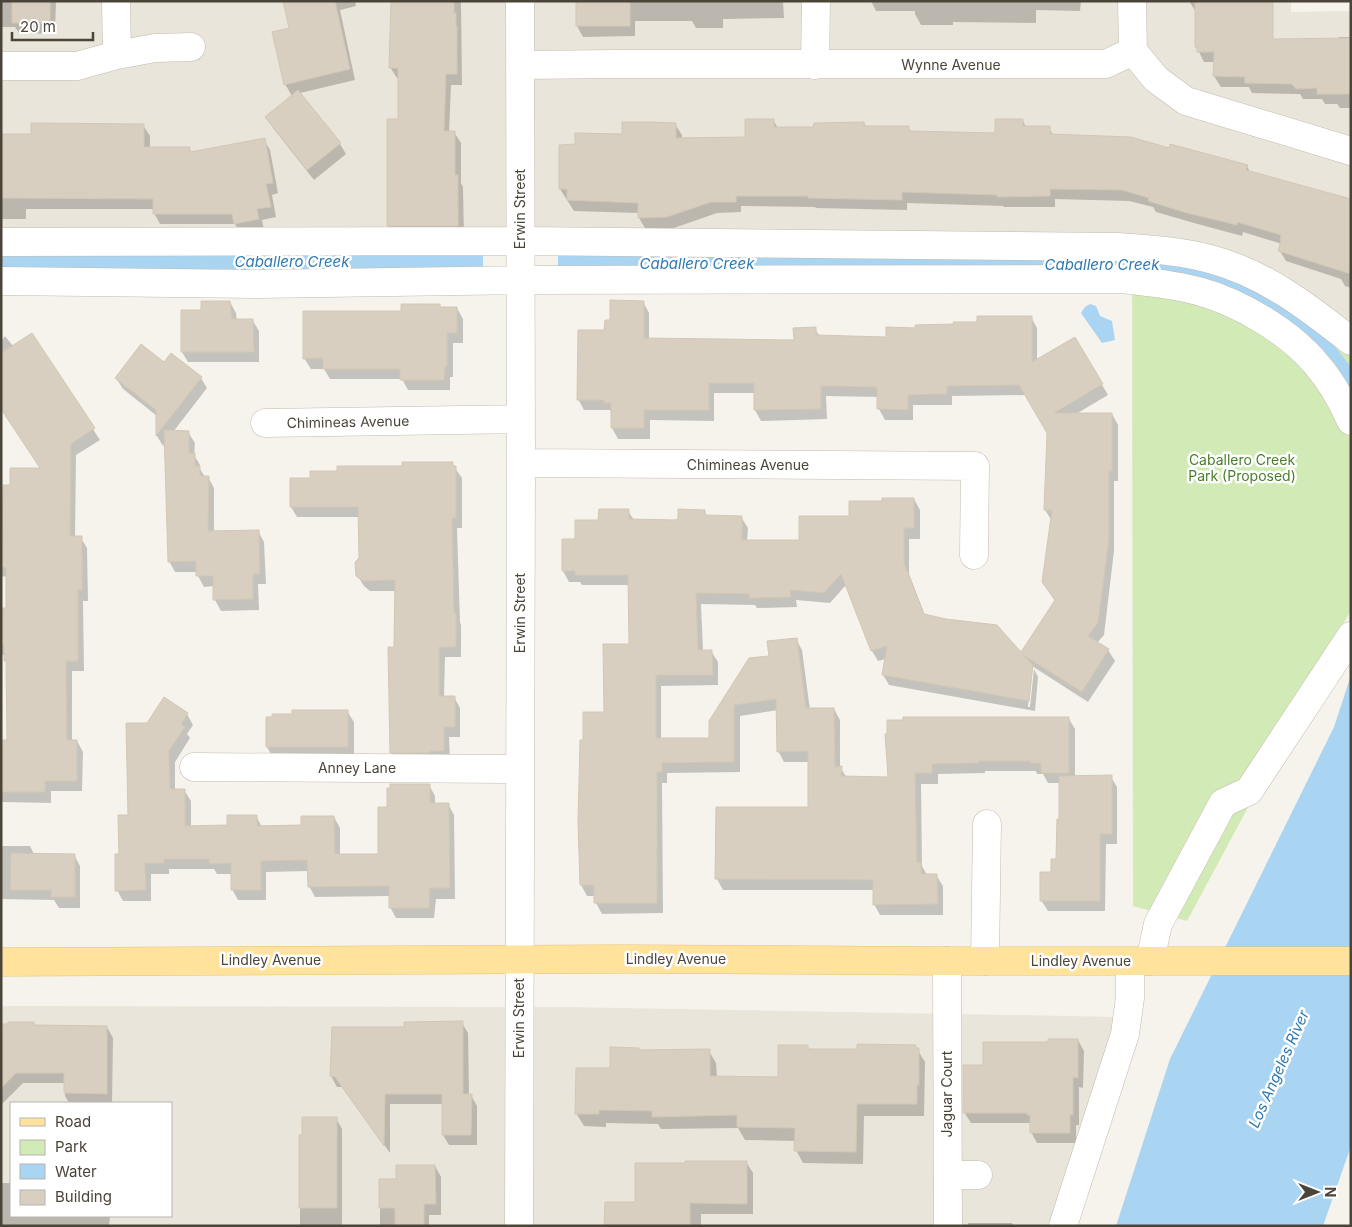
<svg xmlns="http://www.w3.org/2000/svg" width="1352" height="1227" viewBox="0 0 1352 1227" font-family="Inter,sans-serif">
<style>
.residential{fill:#eae5da;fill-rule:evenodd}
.green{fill:#d2eab5}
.water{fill:#a9d4f2}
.pier{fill:#f6f3ec}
.shadow{fill:#0003}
.building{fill:#d8cfc1;stroke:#d3c7b4}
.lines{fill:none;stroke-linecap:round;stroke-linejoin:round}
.minor-casing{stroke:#c2bbae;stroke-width:29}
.major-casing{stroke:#e6c16a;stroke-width:29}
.minor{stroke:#fff;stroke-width:28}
.major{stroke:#ffe39c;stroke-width:28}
.labels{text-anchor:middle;stroke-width:5;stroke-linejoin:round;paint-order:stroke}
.street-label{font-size:14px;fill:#4b4439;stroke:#fff}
.park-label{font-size:14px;fill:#4a7f2a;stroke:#fff}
.water-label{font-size:15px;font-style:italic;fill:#2e7ab2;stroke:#fff}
</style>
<rect width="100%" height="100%" fill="#f6f3ec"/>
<path class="residential" d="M1,1H1291V12L1351,11V325L1279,279L1,235Z
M1,1006L564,1007L1121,1017L1051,1226H1ZM11,1103H171V1216H11Z"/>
<path class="green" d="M1132,239L1351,325V611L1245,778L1252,800L1187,921L1133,906Z"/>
<path class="water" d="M1,254H483L1171,259L1262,289L1332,343L1351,367V396L1223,288L1,271Z
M1090,304L1096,306L1100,316L1112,321L1115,340L1102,343L1081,313L1085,307Z
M1351,675V1146L1323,1226H1116L1170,1059L1334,727Z"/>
<path class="pier" d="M483,254H558V273L483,272Z"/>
<path class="shadow" d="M1,1H56L55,34L19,33L15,27H1Z
M284,1H355L356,6L340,10L355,80L300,93L340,144L346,154L314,180L273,128L266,117L292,96L285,84L290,29Z
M399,1H461L462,85H451L449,133L454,132L461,143V183L463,187L464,236H394L388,225L399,120V78H397L390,67Z
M577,1H783L784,18L723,19V28H696L692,21H635V36L583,37L577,26Z
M871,1H1081L1080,11L1036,10V23L953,22V25H921L915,14V11H876Z
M1189,1H1266V40L1339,39V37H1351V108H1340L1337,104H1325L1322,99H1303L1300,94L1252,93L1249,87H1221L1214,76L1215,62H1204L1196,46V12Z
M773,120L778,128H815L864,123L866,127L908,128L911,133L996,134L1022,120L1027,128H1049L1053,135L1170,150L1247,166L1250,172L1351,213V288L1345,286L1341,279L1286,261L1280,251L1282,244L1243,232L1242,236L1194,223L1156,212L1153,207L1129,201L1055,199V207H1004L1003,206L907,203V210L816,208L815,207L741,206V212L717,213L674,228H645L639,218V213L574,211L560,189L576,145L675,124L682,135V139L747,138Z
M143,125L150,136V148H189L191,153L264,140L270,150L278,193L272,195L276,217L262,220L264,230L241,234L235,224H160L154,213V209H26V219H1V135H32Z
M230,302L236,313L237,321H253L259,331V362H188L182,352L202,311Z
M643,302L649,313V340L792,342L815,329L820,337L887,339L917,329L1031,317L1037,328V360L1075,339L1108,395L1076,414H1112L1118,425V481H1114V551L1104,635L1097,643L1108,650L1115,661L1088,702L1032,666L1028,707H1030L1034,669L1038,677L1035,711L889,685L883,675L886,659L878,661L872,651L846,585L830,603L796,600L797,607L757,608L755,605L701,604L703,651H711L718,662V685L661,686V739H710V722L770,657L796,639L802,650L810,710L834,709L840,720V767L847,778H889L1069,719L1075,729V777H1111L1117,787V844H1106L1105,911H1048L1041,900L1058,860L1060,821V783H1048L1043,774H1037L1036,771H985V773L938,774V784H921L922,866L927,875H936L943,886V915H880L874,904V890H723L717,879L810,808V762H784L778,751V710L740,716V772L667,773V783H662L663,913L602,914L596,903V896H587L581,885L579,822L584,741L606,713L631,645L630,585H582L580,582H569L563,571L576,540L600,521L628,511L634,520L676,521L704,511L707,516L741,517L748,528L747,541H800L883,502L914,499L920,510V539H909V574L925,616L1022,655L1055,601L1043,582L1052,521L1045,510L1048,433L1027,395L952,396V405H913V420H885L879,409V397L826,396L827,419L761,421L755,410V393H714V421L650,420V439H618L612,428V413L610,410H584L578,399L605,331L611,321Z
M439,305L441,308H457L463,319V343H453V377H450V390H408L402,379H330L324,369H311L304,358L402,312Z
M32,334L100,440L76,455L75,538H81L87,548L88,601H83L84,671H72V741H77L83,752L82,791H51V803L1,802V741H8L7,664L5,655H1V609H7V577L1,576V539H3L11,486L42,470L1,383V341L5,336L13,346Z
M164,363L201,378L207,388L173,432H188L195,443L194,455L200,465V469L205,477H208L214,488V532L258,531L264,542L266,584H258L259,610L221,611L215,600L214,586L204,587L198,576V572H175L169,561L165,443L163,446L157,436V416L123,389L116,378Z
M452,464L462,478V528H457L460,622L461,625V657H445L444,697H454L460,708V737H449L450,761L397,763L391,752L396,591H370L364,586L357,575L361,559L360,517H297L291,507L312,480L338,472Z
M347,711L354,722V757L273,758L267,747Z
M187,714L193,725L187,734L190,738L175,762V790H184L191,801V827H228L256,816L262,827L302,826L334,817L340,828V855H379L389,809L429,785L435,796V804H448L454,815L455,899H436L434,918H396L390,907V896L315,897L309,886V871L266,872V900H238L232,889V874H217L214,869H169V874H151V901H123L117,890L120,855L130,817L148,724Z
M1,846H30L34,854L74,855L80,866V908H59L54,900L1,899Z
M33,1023L35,1026L107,1027L113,1038L112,1103H69L65,1096V1083H23L1,1105V1025Z
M462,1023L468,1033L469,1095H471L477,1106V1145H449L443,1135V1104H390V1153L342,1087H337L331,1076L406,1028Z
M1078,1040L1084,1051L1083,1088L1079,1087V1125H1076V1143H1037L1031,1132V1123H971L964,1112L984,1066Z
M915,1046L925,1062L924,1116H864L863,1164L803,1163L796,1150V1141L745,1140L738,1128L661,1129L658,1124L606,1123V1127L584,1126L576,1113L611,1070L640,1052L709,1051L716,1063L717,1077L779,1078L808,1047L809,1050L858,1051Z
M336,1118L342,1129V1226H300V1136Z
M746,1162L753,1173V1214H701V1226H606L637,1203Z
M435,1166L441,1177V1215H429V1226H380V1180H398Z
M1,1183H11V1216H110L109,1226H1Z
M968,1223H1012L1014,1226H968Z"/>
<path class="building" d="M12,1H50V23H12Z
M283,1H335L350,69L284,85L272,32L289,28Z
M391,1H454V13H456V26H457V74H446L444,131H455V175H458V226H387V119H398V68H389Z
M576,1H630V26H576Z
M1195,1H1273V39L1351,38V94H1317V88L1296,89L1292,84L1245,83V77L1213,76L1214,52H1197V47H1195Z
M298,90L341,143L307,170L265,117Z
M745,119H774V127H813L814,123L864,122V126H909V131L995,133V119H1023V126H1050V134L1131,137L1169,148L1170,144L1248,165L1246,170L1351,199V274L1278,251L1281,241L1280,240L1281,235L1237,222V225L1187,213L1148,201L1149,198L1122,190L1050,189V196L997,197V195L902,192V200L808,198V196H736V202H711L667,217L638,218V203L567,200V189H559V145L575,144V133L622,134V122H649L676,123V138L745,137Z
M31,123L144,124V147H190V152L265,138L273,183L266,184L271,207L257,209L259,219L234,224L232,214H153V199L1,198V134H31Z
M610,300L644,301V338L792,340H794L793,328L816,327V335L886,337V327L915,328V325L954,324L953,322H977V316H1032V362L1075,337L1103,384L1054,413H1112V471H1109V540L1098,623L1088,636L1109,649L1082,692L1023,655L1033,665L1029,701L882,675L887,646L871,651L841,574L824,593L790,590L791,597L749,598V594L696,593L698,650H712L713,675H656V738H709V721L749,658L769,656L767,641L797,638L806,708H834L835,767L842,766L841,776L888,777L885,734H887V720H903V717H1069V773H1041V763H1030V761H979V763L932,764V773H915L917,862H921V874H937L938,904L873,905V880L715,879L716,807H808V751L777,752L776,699L734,705V762L662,763V772H657V903H594V885H580L578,822L580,740H583V712H604L603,644H629L628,575H575V571H562V539H575V520H598L599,509H629V519L675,520L678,519V509L705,510V515L742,516V540H799V516H849V501H882V498H914V528H904V563L924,614L946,619L997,625L1021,652L1055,600L1042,582L1052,510H1044L1047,433L1019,385L947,386V394L908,395V410L877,409V387L821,386V409L754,410V383H709V410H644V428H611V403H604V400H577L578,330H604L605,320H610Z
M201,301H230L232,319H253L254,352H181V310H201Z
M401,304H440V307H457V333H447V367H445L444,380H400V369H323V358L303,359V311H401Z
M32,333L95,428L71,444L70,536H82V590H78V661H66L67,740H77V781H45V792H1V740H7L6,661H4V645H1V608H6V567H1L3,485H10V468H40L1,409V353Z
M141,344L164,362L171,353L202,377L156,436V410L115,378Z
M164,430L189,431V453H195V466H200V476H209L208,531L259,530L260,574H253V599L213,600V576H196V561L168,562Z
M402,462H453V466H456V518H452L454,613H456V647H439V696H455V727H444V751H430V753H390L388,647H394L395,580L363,581L356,576L355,562L359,558L358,507H290V478H310V471H337V466H402Z
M164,697L188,713L181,724L185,727L169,751L170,789H185V826L227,825V815H257V826L301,825V816H334L335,854H378V807H387V788H390V784H430V803H449L450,888H430L429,908H389V886L308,887L307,860L261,861V890H231V863L209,864V859H164V863H145L146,890L115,891V854H119L118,815H128L126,723H147Z
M292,710H348V747H266V717H272V714H292Z
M1112,775V834H1100V901H1040V872H1051V859H1056L1057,819H1059V776Z
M11,853L75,854V897H51V890H10Z
M463,1021V1094H472L471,1135H442V1094H385L384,1146L335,1077L330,1076L332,1027H404V1022Z
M8,1022H34V1025L107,1026V1094L64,1093V1073H16L1,1088V1024H8Z
M1048,1039H1078V1078L1073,1077V1115H1070V1133H1030V1115H1027V1113H963V1065H983V1042H1048Z
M857,1044L916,1045V1048H919V1085H917V1104H857L856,1152L794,1151L795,1128L737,1127V1115L652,1117V1111L599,1110V1114H575L576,1068H610V1047L639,1048V1050L710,1049V1076L778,1077V1045H808V1049H857Z
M302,1117H337V1208H299V1135H302Z
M685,1161H747V1204L690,1203V1226H604L605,1202H635V1163H685Z
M396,1165H435L436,1204H424V1226H395V1208H379V1179H396Z"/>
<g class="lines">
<g class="minor-casing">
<path id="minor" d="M116,1L117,55
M1132,1L1133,51
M1133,51L1156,79L1186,101L1351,151
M520,65L619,64H1106L1133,51
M815,65L816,1
M1,66H77L117,55L155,48L191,47
M1,242L520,241L1119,247C1149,249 1181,251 1210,259C1264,273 1308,307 1351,341
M1,281L259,284L520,280L1122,279C1147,282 1173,284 1198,291C1239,302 1290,332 1317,365C1332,382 1342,401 1351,421
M265,423L521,419
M521,463L975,466L974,555
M194,767L520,769
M947,961L948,1226
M985,961L987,824
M1150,961L1158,924L1223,803L1249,791L1351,636
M948,1175H978
M519,1226L521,463L520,1
M1063,1226L1125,1034L1130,998V962"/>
</g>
<g class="major-casing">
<path id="major" d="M1,962L625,959L947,961H1351"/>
</g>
<use href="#minor" class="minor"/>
<use href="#major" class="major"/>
</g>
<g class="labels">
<g class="street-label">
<text x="951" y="70">Wynne Avenue</text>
<text transform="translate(520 209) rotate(-90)" y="5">Erwin Street</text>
<text transform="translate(348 422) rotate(-1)" y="5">Chimineas Avenue</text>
<text x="748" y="470">Chimineas Avenue</text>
<text transform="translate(520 613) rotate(-90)" y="5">Erwin Street</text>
<text x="357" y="773">Anney Lane</text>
<text x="676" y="964">Lindley Avenue</text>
<text x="271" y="965">Lindley Avenue</text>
<text x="1081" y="966">Lindley Avenue</text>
<text transform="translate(519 1018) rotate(-90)" y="5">Erwin Street</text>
<text transform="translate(947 1094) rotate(-90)" y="5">Jaguar Court</text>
</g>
<g class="park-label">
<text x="1242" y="465">Caballero Creek<tspan x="1242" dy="16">Park (Proposed)</tspan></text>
</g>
<g class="water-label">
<text x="292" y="267">Caballero Creek</text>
<text x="697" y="269">Caballero Creek</text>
<text x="1102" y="270">Caballero Creek</text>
<text transform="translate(1279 1069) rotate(-66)" y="5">Los Angeles River</text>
</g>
</g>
<rect width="1352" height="1227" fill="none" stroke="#4b4439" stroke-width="5"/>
<rect x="10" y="1102" width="162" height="115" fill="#ffffff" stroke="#b7b4b0"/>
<rect x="20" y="1118" width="25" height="8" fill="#ffe39c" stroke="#b7b4b0"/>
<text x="55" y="1127" font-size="15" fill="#4b4439">Road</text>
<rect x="20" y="1140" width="25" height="15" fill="#d2eab5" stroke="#b7b4b0"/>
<text x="55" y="1152" font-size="15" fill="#4b4439">Park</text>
<rect x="20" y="1164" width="25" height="15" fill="#a9d4f2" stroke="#b7b4b0"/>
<text x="55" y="1177" font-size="15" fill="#4b4439">Water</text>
<rect x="20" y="1190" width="25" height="15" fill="#d8cfc1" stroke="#b7b4b0"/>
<text x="55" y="1202" font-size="15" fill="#4b4439">Building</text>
<g transform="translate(1317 1192) rotate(90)" stroke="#ffffff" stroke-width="4" paint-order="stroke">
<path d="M0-4L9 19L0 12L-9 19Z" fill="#4b4439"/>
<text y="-8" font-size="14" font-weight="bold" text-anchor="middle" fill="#4b4439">N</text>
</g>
<path d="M12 32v8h81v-8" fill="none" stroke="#4b4439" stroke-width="2.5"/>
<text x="20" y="32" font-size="15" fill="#4b4439" stroke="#ffffff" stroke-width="4" paint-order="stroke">20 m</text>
</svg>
